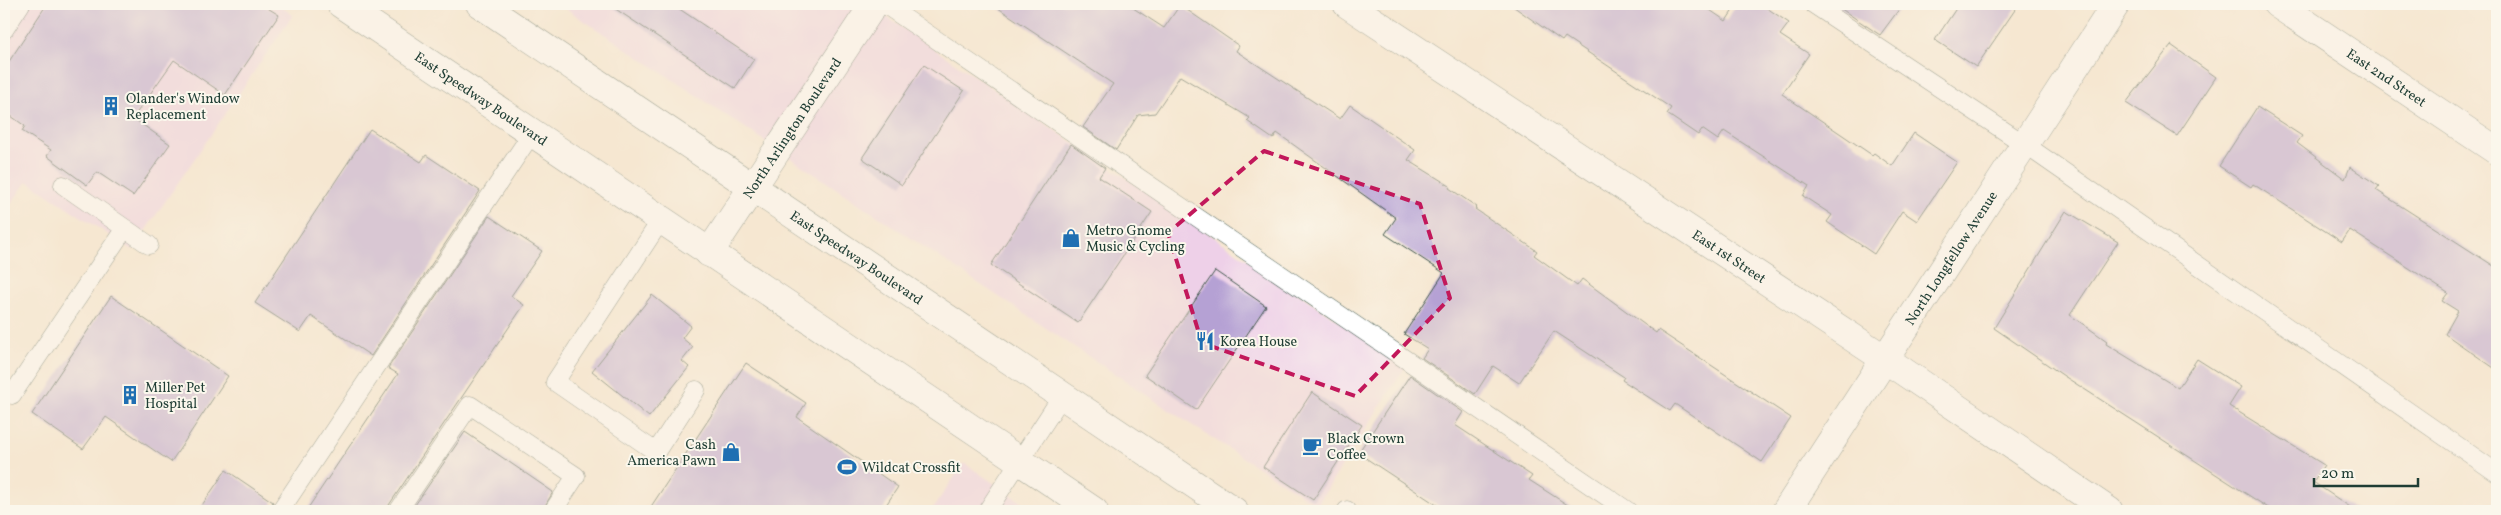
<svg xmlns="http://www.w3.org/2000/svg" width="2501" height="515" viewBox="0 0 2501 515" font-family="Vollkorn,serif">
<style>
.built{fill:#eed0e8}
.building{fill:#b5a1d4}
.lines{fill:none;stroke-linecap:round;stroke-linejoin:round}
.lane-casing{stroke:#3f564c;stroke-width:19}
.street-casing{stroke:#3f564c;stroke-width:29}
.primary-casing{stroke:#3f564c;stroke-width:29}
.lane{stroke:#fff;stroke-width:18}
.street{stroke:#fff;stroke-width:28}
.primary{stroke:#fff;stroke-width:28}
.marked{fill:none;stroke:#c2185b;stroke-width:4;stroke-dasharray:10 6;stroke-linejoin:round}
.labels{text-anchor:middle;stroke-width:4;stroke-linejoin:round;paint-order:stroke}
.street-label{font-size:14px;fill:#1f3d34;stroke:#fbf7ec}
.poi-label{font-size:14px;fill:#1f3d34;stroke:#fbf7ec;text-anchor:start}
</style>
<rect width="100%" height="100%" fill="#fbf7ec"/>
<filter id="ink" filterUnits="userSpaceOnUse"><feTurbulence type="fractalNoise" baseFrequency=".02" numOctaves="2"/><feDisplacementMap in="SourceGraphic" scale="10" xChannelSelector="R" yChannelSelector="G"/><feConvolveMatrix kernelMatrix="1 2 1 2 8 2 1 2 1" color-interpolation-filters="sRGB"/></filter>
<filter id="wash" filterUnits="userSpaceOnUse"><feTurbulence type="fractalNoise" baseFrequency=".0096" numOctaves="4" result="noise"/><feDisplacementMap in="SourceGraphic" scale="20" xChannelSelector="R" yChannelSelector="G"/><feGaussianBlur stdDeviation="1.12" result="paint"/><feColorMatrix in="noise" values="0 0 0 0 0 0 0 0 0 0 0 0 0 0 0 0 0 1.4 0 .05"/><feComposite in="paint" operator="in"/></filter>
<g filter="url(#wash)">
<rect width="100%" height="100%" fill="#f6e7d1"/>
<path class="built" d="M4,4H277L293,15L132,250L27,181L4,214Z
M559,4H867L1406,366L1317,505L1187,422Z
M964,463L1035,511H931Z"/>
<g id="blocks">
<path class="building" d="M47,4H261L279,15L225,95L174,60L133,118L170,144L133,196L97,172L87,185L47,156L51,150L22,131L25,126L4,111V69Z
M608,4H672L754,59L735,88Z
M992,4H1127L1164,28L1180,5L1239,46L1236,51L1340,119L1350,105L1415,150L1408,160L1450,186L1449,188L1477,207L1475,209L1537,251L1534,255L1577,286L1582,279L1656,333L1658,330L1791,418L1762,462L1675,404L1670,411L1622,380L1624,377L1554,331L1519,383L1493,366L1475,394L1422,358L1428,349L1404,334L1444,273L1385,234L1396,218L1277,133L1273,139L1247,121L1250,118L1180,76L1155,113L1138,115L1116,150L1083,127L1113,84Z
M1510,4H1701L1726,21L1737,4H1761L1789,23L1780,35L1809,54L1782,94L1872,155L1874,153L1892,166L1914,133L1957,162L1917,221L1902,211L1874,254L1827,222L1832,215L1803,196L1809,186L1724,131L1718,140L1702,129L1698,135L1667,114L1671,108L1565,37L1562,41Z
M1834,4H1903L1880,35Z
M1959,4H2019L1976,67L1935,40Z
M2171,45L2216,77L2177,136L2126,103Z
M924,65L964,91L902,185L862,158Z
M2257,107L2302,136L2297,143L2345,179L2350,167L2379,186L2376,190L2497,268V370L2445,334L2458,311L2442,301L2448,293L2350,230L2342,242L2253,184L2251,187L2219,166Z
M370,129L421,162L426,155L480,191L371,356L311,316L300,332L255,303Z
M1071,144L1105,168L1099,177L1152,212L1078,323L991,265Z
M2066,211L2118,242L2070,315L2107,341L2106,344L2178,388L2197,359L2241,387L2229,406L2324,465L2313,482L2356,511H2273L2064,376L1994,328Z
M489,216L542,251L511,296L524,305L389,505L388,511H306L398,374L388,368Z
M1215,271L1266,306L1196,410L1145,375Z
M652,295L691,326L682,338L693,347L682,361L689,367L649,417L592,371Z
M111,296L228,376L171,462L106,417L83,449L32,414Z
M746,363L806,403L797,417L898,487L882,511H648Z
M1410,375L1463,412L1455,425L1532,476L1529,480L1577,511H1446L1358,453Z
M1312,392L1362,425L1313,500L1263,467Z
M465,432L553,492L542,511H411Z
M226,470L273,502L270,511H198Z"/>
</g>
</g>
<g filter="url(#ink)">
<use href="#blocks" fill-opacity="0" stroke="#3f564c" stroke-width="1"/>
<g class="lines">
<g class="lane-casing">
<path id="lane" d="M884,4L1628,511
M1813,4L2024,144L2497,473
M4,30L21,4
M63,185L149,245
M661,220L555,382L656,452L696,390
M12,395L125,228
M280,511L532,133
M398,511L470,405L576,476L553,511
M987,511L1062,396
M1346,511L1347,510"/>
</g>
<g class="street-casing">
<g id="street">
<path id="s1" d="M1347,4L1885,359L2109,511"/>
<path id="s2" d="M2277,4L2497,151"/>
<path id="s3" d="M709,253L874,4"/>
<path id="s4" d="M1786,511L2116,4"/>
</g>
</g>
<g class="primary-casing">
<g id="primary">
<path id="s5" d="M341,4L1094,511"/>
<path id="s6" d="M480,4L1234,511"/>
</g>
</g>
<use href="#lane" class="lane"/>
<use href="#street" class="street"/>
<use href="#primary" class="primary"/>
</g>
</g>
<path d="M0 0H2501V515H0ZM1264,151L1420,204L1450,298L1355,396L1202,343L1168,233Z" fill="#f6e7d1" fill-opacity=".55" fill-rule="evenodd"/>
<path class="marked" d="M1264,151L1420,204L1450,298L1355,396L1202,343L1168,233Z"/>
<defs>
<g id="building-bare" transform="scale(1.5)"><path d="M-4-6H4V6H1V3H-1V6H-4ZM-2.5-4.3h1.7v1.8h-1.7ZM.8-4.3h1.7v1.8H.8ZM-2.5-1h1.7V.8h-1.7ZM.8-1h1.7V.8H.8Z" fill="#1f6fb2" stroke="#fbf7ec" stroke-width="2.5" paint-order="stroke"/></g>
<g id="shop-bare" transform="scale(1.5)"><path d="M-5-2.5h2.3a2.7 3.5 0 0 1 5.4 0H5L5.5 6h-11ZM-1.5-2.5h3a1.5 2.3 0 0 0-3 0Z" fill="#1f6fb2" stroke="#fbf7ec" stroke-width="2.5" paint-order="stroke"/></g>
<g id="restaurant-bare" transform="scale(1.5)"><path d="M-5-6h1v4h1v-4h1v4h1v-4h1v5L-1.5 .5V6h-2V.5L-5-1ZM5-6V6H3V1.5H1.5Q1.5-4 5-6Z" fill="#1f6fb2" stroke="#fbf7ec" stroke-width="2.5" paint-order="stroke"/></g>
<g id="cafe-bare" transform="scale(1.5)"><path d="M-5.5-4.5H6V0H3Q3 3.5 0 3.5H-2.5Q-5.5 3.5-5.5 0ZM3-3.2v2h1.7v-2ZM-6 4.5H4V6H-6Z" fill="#1f6fb2" stroke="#fbf7ec" stroke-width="2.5" paint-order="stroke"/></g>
<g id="stadium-bare" transform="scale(1.5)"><path d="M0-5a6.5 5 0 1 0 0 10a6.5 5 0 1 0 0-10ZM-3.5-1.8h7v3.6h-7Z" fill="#1f6fb2" stroke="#fbf7ec" stroke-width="2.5" paint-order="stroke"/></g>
</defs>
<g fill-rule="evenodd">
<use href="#building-bare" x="111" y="106"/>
<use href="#shop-bare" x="1071" y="238"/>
<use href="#restaurant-bare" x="1205" y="341"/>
<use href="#building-bare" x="130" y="395"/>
<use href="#cafe-bare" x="1312" y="446"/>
<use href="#shop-bare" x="731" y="452"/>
<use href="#stadium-bare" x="847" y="467"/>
</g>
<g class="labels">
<g class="street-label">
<text dy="5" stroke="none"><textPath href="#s2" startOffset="132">East 2nd Street</textPath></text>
<text dy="5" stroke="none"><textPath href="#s5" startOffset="169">East Speedway Boulevard</textPath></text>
<text dy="5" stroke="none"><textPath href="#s3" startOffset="150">North Arlington Boulevard</textPath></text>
<text dy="5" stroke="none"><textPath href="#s1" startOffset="458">East 1st Street</textPath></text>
<text dy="5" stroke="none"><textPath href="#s4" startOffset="302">North Longfellow Avenue</textPath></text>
<text dy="5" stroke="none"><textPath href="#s6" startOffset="454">East Speedway Boulevard</textPath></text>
</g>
<g class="poi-label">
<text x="126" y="103">Olander's Window<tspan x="126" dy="16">Replacement</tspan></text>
<text x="1086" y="235">Metro Gnome<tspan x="1086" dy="16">Music &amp; Cycling</tspan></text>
<text x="1220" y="346">Korea House</text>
<text x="145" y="392">Miller Pet<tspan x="145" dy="16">Hospital</tspan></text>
<text x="1327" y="443">Black Crown<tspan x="1327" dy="16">Coffee</tspan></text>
<text x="716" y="449" text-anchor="end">Cash<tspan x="716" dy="16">America Pawn</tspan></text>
<text x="862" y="472">Wildcat Crossfit</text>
</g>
</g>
<rect width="2501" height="515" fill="none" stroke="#fbf7ec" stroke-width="20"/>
<path d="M2314 478v8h104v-8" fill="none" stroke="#1f3d34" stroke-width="2.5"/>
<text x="2321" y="478" font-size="15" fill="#1f3d34" stroke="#fbf7ec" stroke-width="4" paint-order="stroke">20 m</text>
</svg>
